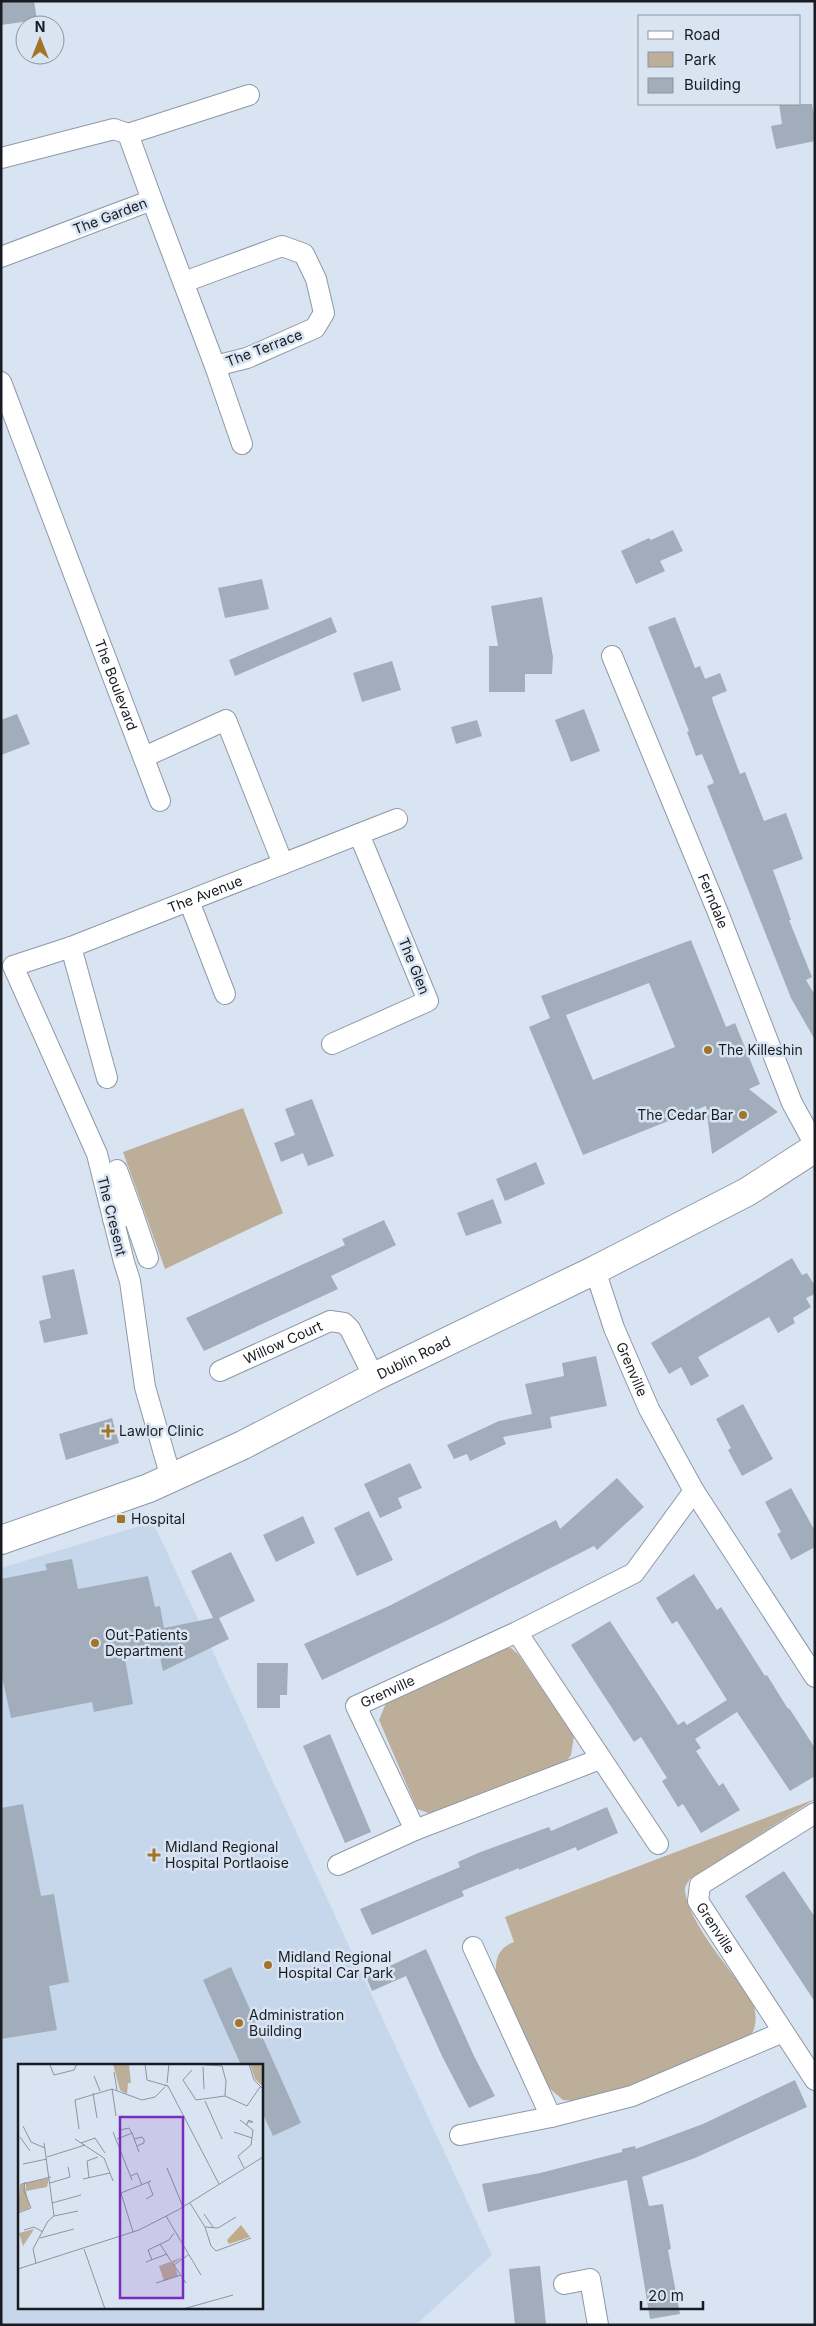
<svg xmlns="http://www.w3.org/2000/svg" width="816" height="2326" viewBox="0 0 816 2326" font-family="Inter,sans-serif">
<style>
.built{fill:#c7d7eb;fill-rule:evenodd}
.green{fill:#bdae99}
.building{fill:#a2adbb;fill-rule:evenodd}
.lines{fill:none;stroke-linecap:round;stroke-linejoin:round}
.minor-casing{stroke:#8e98a6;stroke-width:22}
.secondary-casing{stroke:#8e98a6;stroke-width:30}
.minor{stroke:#fff;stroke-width:20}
.secondary{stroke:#fff;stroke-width:28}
.poi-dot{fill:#a37427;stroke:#d9e4f3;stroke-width:2}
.labels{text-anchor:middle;stroke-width:5;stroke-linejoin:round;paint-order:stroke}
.street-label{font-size:14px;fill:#181c22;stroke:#d9e4f3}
.poi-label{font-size:14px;fill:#181c22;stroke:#d9e4f3;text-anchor:start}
.inset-road{fill:none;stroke:#8c949f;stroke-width:1}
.view{fill:#7b2cbf;fill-opacity:0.15;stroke:#7b2cbf;stroke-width:2.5}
.inset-edge{fill:none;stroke:#181c22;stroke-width:2.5}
</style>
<rect width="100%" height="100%" fill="#d9e4f3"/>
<path class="built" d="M153,1522L492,2255L416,2325H1V1568ZM19,2065H261V2307H19Z"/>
<path class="green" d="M243,1108L283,1213L165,1269L123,1152Z
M501,1648H511L518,1654L574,1736L571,1755L564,1765L431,1814L417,1809L379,1720L386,1703Z
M815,1799L690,1879C688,1882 685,1886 685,1889C686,1920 733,1973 752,1999C756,2011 758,2024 751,2035L628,2086L577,2101L563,2100L549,2088L496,1972C495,1957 500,1947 514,1942L505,1917Z"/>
<path class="building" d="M1,1H34L37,20L1,25Z
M779,104H812L815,120V141L776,149L771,126L782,124Z
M673,530L683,551L660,561L665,571L636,584L621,551L649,538L651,540Z
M262,579L269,609L225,618L218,588Z
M542,597L553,657L552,674H525V692H489V646H498L491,606Z
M331,617L337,632L235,676L229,660Z
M675,617L695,668L700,666L705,679L720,673L727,691L712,697L713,702L740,774L745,772L764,821L786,813L803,859L773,870L791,920H789L812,977L806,980L815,995V1040L791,998L707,786L714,783L702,754L696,756L687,732L689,731L648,627Z
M392,661L401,690L362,702L353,673Z
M584,709L600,751L571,762L555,720Z
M17,714L30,744L1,755V720Z
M477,720L482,736L456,744L451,727Z
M691,940L726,1027L735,1023L760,1084L749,1089L778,1112L712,1154L706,1106L583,1155L529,1027L550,1018L541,996ZM649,983L675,1047L593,1080L566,1015Z
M312,1099L334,1156L308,1166L303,1153L281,1162L274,1143L295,1135L285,1109Z
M536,1162L545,1184L505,1201L496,1179Z
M493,1199L502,1223L466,1236L457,1213Z
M384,1220L396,1245L331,1276L338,1289L204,1351L186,1318L345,1245L342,1239Z
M792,1258L802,1275L807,1273L815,1286V1294L806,1298L811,1307L793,1318L795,1323L778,1333L769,1317L698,1357L709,1376L691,1386L681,1367L669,1374L651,1343Z
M74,1269L88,1334L44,1343L39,1321L51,1318L42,1276Z
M596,1356L607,1406L550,1417L552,1428L503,1437L506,1444L470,1461L467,1454L454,1459L447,1445L499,1421L532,1414L525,1384L564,1376L562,1363Z
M743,1404L773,1459L742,1476L728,1450L731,1448L716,1419Z
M112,1418L119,1443L66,1460L59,1434Z
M410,1463L422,1488L398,1498L402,1508L380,1518L364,1484Z
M617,1478L644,1507L597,1550L594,1546L446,1621L322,1680L304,1644L391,1605L556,1520L560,1529Z
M791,1488L815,1531V1547L791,1560L777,1534L781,1532L765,1502Z
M369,1511L393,1560L357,1576L334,1528Z
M303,1516L315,1543L276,1562L263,1535Z
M231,1552L255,1601L219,1618L229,1639L163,1671L159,1652L125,1659L133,1704L94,1712L92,1702L11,1718L1,1672V1579L47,1570L45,1564L72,1559L78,1589L148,1576L155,1607L160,1606L164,1628L213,1618L191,1571Z
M694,1574L717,1610L721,1607L765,1676L767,1675L788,1709L789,1708L815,1748V1776L790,1791L737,1712L695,1739L701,1748L696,1751L719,1786L723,1783L740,1810L701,1833L683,1804L678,1807L662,1781L667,1778L641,1737L634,1742L571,1645L610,1621L678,1725L684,1721L687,1725L727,1700L677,1621L672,1624L656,1598Z
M257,1663H288L287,1695H280V1708H257Z
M330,1734L371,1832L345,1843L303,1746Z
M23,1804L41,1896L54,1894L69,1982L49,1986L57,2030L1,2039V1808Z
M607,1807L618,1833L577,1851L576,1847L519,1870V1868L462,1891L464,1896L372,1935L360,1909L460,1867L458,1862L478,1853L549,1827L551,1831Z
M784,1871L815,1917V2002L745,1896Z
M426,1949L474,2056L495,2096L469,2108L442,2056L406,1976L372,1991L366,1977Z
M231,1967L301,2123L273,2136L261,2110V2065H241L203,1980Z
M795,2080L807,2107L695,2158L642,2177L649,2206L663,2204L671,2249L668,2250L680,2314L650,2319L627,2180L488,2212L482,2184L540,2173L622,2152V2149L635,2146L636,2149L638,2148L703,2124Z
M540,2266L546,2325H515L509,2269Z"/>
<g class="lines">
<g class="minor-casing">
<g id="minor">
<path d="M128,134L249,95"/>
<path d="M1,158L114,129L128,134L152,200L1,257"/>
<path d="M152,200L215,366L242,444"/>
<path d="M184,282L282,246L304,254L316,279L324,313L315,328L247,358L215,366"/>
<path id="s1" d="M1,382L160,801"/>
<path id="s2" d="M612,656L717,910L792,1103L815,1145"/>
<path d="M144,757L226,720L283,864"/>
<path d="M189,901L225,994"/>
<path d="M71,947L107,1078"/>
<path d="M332,1044L428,1001L359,834"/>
<path d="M133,1214L148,1258"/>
<path d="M113,1219L133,1214L117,1170"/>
<path id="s3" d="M595,1270L614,1328L649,1409L694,1491L815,1677"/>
<path id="s4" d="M220,1371L330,1321L344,1323L350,1329L374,1377"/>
<path id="s5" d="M171,1478L145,1387L130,1281L124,1262L97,1154L13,966L71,947L397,819"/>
<path d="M517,1632L658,1844"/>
<path id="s6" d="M815,1813L700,1885L698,1901L815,2080"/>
<path id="s7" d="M415,1830L356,1706L517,1632L634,1573L694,1491"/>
<path d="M338,1865L415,1830L600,1759"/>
<path d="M473,1947L551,2117"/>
<path d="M460,2135L551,2117L632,2096L783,2032"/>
<path d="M564,2284L590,2279L598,2325"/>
</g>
</g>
<g class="secondary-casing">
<g id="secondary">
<path id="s8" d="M1,1540L149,1488L243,1445L374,1377L595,1270L747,1192L815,1148"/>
</g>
</g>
<use href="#minor" class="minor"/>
<use href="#secondary" class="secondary"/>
</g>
<g class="poi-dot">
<circle cx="708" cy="1050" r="5"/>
<circle cx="743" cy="1115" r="5"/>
<path d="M105.5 1423.5h5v5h5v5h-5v5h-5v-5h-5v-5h5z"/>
<rect x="116" y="1514" width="10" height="10" rx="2.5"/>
<circle cx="95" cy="1643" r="5"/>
<path d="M151.5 1847.5h5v5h5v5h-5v5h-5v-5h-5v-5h5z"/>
<circle cx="268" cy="1965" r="5"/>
<circle cx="239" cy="2023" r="5"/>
</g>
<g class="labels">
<g class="street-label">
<text transform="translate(110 216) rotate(-21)" y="5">The Garden</text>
<text transform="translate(264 348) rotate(-21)" y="5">The Terrace</text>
<text dy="5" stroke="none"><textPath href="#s1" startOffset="324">The Boulevard</textPath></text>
<text dy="5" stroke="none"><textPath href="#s5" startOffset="744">The Avenue</textPath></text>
<text dy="5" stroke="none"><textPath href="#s2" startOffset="265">Ferndale</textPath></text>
<text transform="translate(414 966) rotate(68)" y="5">The Glen</text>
<text transform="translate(112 1216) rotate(76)" y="5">The Cresent</text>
<text dy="5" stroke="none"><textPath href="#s4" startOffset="69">Willow Court</textPath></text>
<text dy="5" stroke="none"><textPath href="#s8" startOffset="452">Dublin Road</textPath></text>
<text dy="5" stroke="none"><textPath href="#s3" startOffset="106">Grenville</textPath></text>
<text dy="5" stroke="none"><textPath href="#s7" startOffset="172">Grenville</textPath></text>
<text dy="5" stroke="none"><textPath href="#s6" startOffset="184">Grenville</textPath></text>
</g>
<g class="poi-label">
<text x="718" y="1055">The Killeshin</text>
<text x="733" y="1120" text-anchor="end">The Cedar Bar</text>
<text x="119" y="1436">Lawlor Clinic</text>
<text x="131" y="1524">Hospital</text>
<text x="105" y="1640">Out-Patients<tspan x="105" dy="16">Department</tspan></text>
<text x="165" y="1852">Midland Regional<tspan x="165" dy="16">Hospital Portlaoise</tspan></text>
<text x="278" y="1962">Midland Regional<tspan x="278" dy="16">Hospital Car Park</tspan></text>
<text x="249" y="2020">Administration<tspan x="249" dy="16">Building</tspan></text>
</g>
</g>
<g transform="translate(18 2064)">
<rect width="245" height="245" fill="#d9e4f3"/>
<path d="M95,0H111L113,19H110L109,30L102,26ZM232,0H245V23L237,15ZM31,114L29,123L8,127V119ZM6,119L12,144L0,148L2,120ZM16,165L13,170L5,182L1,169ZM165,193L156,199L160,212L146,217L141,202Z" fill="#bdae99"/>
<path d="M223,161L232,173L211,180L209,176Z" fill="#c3ab8a"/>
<path class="inset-road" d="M127,0L129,16L150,22L146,21M176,0L204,2L208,17L207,32M231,0L236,16L245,25M32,1L36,11L56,6L59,0M185,3L186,25M174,6L165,16L178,36L207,32L229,42L242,23M96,8L99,26M76,12L82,27M149,19L151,0M150,22L201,120M94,25L98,52M75,29L79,54M187,37L204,75M222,56L235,66L233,81L220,92L226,104M229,61V59L230,58V57L231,56L235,58H230M5,62L13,78L27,84M61,65L57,36L94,25L124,36L137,33L147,23M95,68L114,116M216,68L234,74M114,69L121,88M2,73L12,87M57,75L86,94L95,117M99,75L114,69L111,64L102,66M116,75L124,73L126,75V79L119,82M26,79L36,152M63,79L77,74L87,89M29,93L67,81M5,100L29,95M149,104L165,143M113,112L119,109L124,121M71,114L69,97L80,93M65,115L92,109M32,119L52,113L50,103M4,120L33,113M128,135L135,131L130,118M34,139L63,131M172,139L187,163L193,182L198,187L233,174M0,149L13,144L6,127L7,118M186,150L195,163M148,152L183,211M187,163L200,164L218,153M6,166L16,163L25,168M115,168L103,129L133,117M22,174L56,165M142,180L153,197M66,185L87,245M134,196L130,186L151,176L156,169M128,198L149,190M18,199L15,185L30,157L36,152L60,147M0,205L121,166L160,146L245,93M138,219L163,211M168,219L156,201L170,191M165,245L215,231"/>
<path class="view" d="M102,53H165V234H102Z"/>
<rect width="245" height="245" class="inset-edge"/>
</g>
<rect width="816" height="2326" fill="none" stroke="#181c22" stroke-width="5"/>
<rect x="638" y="15" width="162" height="90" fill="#d9e4f3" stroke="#8c949f"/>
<rect x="648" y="31" width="25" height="8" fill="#ffffff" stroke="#8c949f"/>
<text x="684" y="40" font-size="15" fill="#181c22">Road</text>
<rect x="648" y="52" width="25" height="15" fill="#bdae99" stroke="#8c949f"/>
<text x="684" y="65" font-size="15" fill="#181c22">Park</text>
<rect x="648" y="78" width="25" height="15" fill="#a2adbb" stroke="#8c949f"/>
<text x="684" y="90" font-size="15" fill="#181c22">Building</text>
<g transform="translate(40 40)"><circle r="24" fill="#d9e4f3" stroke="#8c949f"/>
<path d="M0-4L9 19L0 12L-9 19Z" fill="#a37427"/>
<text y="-8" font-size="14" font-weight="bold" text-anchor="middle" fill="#181c22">N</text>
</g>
<path d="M641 2301v8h62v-8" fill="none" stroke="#181c22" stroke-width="2.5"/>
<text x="648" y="2301" font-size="15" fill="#181c22" stroke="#d9e4f3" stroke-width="4" paint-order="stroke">20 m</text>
</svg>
